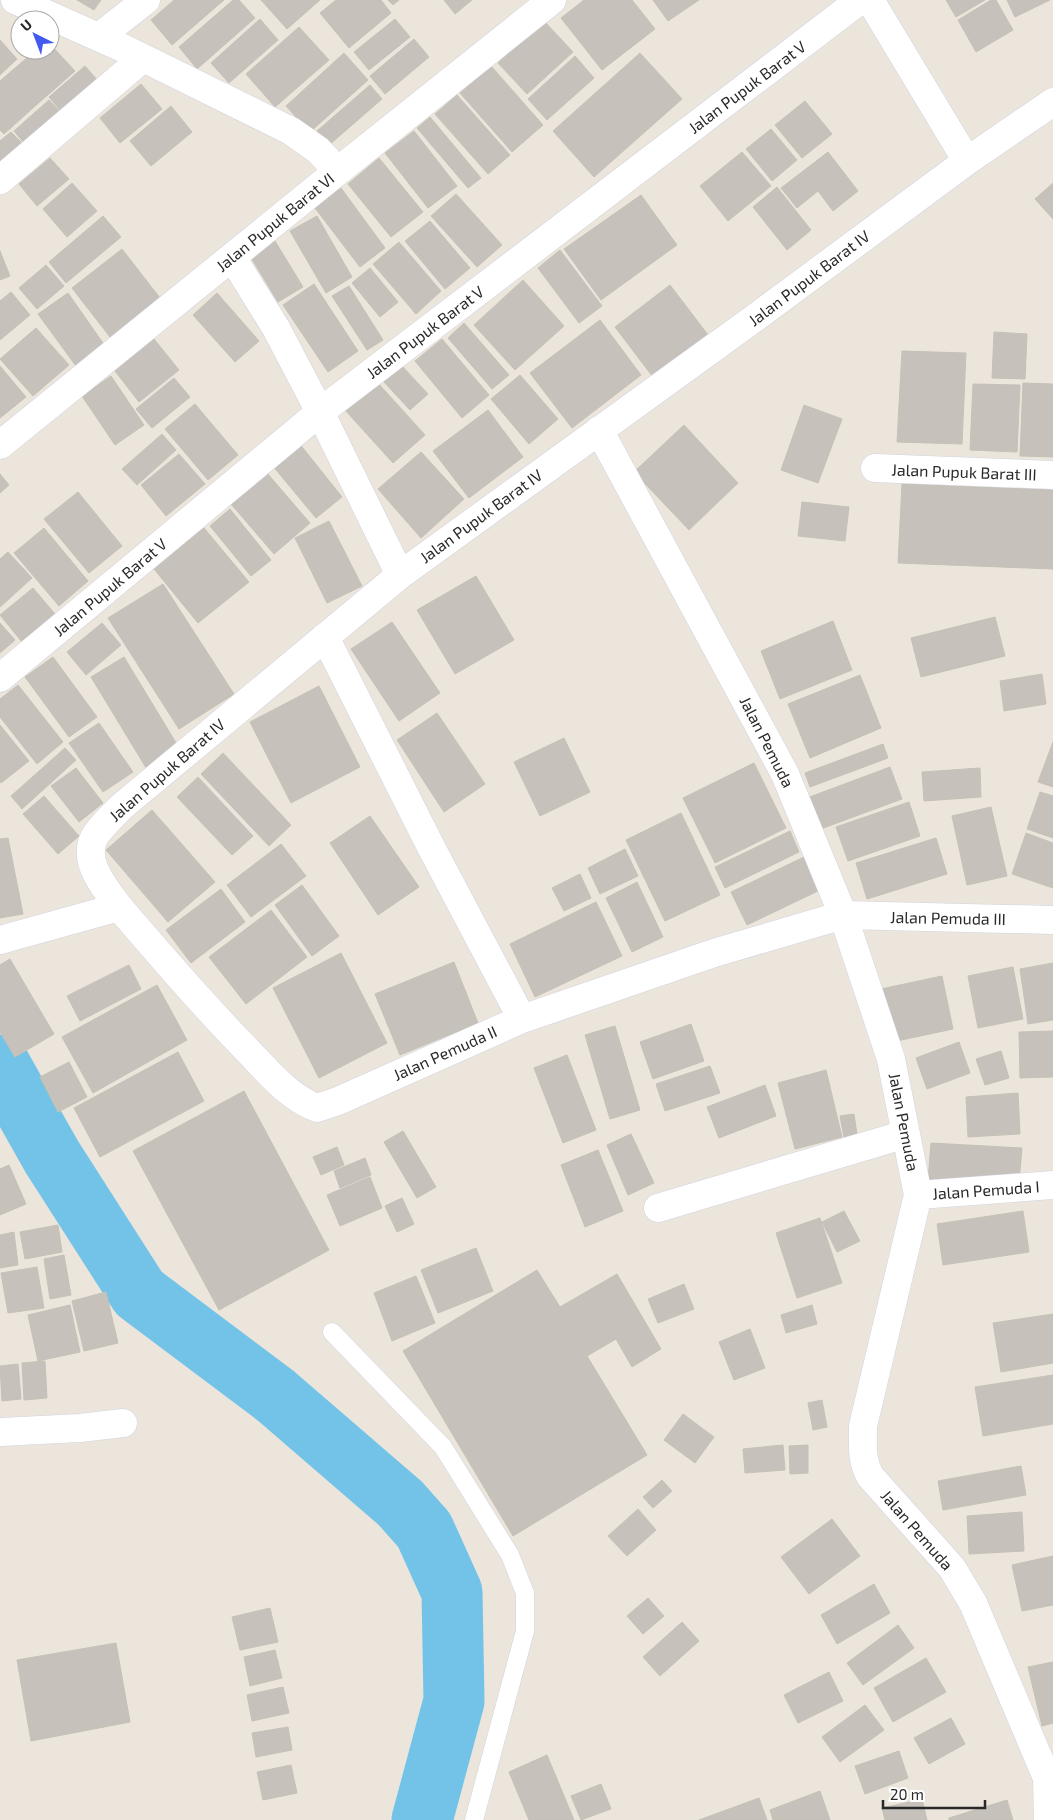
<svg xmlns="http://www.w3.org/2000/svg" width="1053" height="1820" viewBox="0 0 1053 1820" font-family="'Exo 2',sans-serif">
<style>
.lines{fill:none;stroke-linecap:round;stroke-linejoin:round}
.river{stroke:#73c3e8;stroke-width:61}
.building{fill:#c6c1bb;stroke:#c6c1b5}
.service-casing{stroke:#d1d3e1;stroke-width:19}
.minor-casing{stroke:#d1d3e1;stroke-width:29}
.service{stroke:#fff;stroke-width:18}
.minor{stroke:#fff;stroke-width:28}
.labels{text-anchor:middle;stroke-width:5;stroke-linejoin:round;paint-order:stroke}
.street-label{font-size:16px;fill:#292929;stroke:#fff}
</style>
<rect width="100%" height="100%" fill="#ebe5db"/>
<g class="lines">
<path class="river" d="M0,1065L52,1157L139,1293L276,1396L400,1503L424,1530L452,1592L454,1701L422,1820"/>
</g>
<path class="building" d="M77,0H101L94,10Z
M174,0H224L172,45L151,20Z
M233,0H239L255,18L197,69L179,47Z
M261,0H320L287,29Z
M336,0H381L391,13L349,48L320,13Z
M388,0H399L393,5Z
M444,0H472L455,14Z
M584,0H632L655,29L602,70L561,18Z
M653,0H699L668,21Z
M946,0H985L956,17Z
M991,0H996L1013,30L976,52L958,20Z
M1007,0H1050L1015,17Z
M260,19L278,40L229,83L211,63Z
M395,19L410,37L369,70L354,52Z
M544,21L573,52L527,94L498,63Z
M299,27L329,60L275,107L246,74Z
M414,39L429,57L385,94L370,76Z
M0,40L17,59L0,75Z
M50,44L75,71L34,107L7,75L36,50H50Z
M344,53L368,80L310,132L286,106Z
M640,53L682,99L594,177L553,131Z
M575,56L594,78L547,120L528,99Z
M85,66L100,83L64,115L49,97Z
M491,66L543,125L512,152L460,93Z
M7,75L34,107L4,134L0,130V81Z
M141,84L162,109L120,143L100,118Z
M370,85L382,99L329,145L317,131Z
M457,95L510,155L488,174L435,114Z
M49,100L63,115L27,147L14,131Z
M805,101L832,134L802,158L775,125Z
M171,106L192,132L151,166L130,141Z
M430,117L481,178L468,188L417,128Z
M771,129L797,160L772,181L746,149Z
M414,131L457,186L428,208L385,153Z
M11,132L26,147L0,170V141Z
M742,152L771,186L728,221L700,186Z
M828,152L858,191L833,211L818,191L797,208L781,188Z
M50,158L69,179L37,206L19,184Z
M379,158L423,212L391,237L348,184Z
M72,183L97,211L67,237L43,209Z
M1053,183V219L1035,199Z
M777,187L811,230L787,250L753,207Z
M341,188L385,248L360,267L315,208Z
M456,194L502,245L477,267L431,216Z
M641,195L677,245L601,300L564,249Z
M103,216L121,237L66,283L49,262Z
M317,216L352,277L326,293L290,231Z
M430,221L470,268L445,289L405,241Z
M275,241L303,287L278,302L250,256Z
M399,242L441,291L416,314L373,264Z
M122,249L160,298L110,337L72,288Z
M560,250L602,306L579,323L538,268Z
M0,251L10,276L0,280Z
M46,265L64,286L37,309L19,288Z
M370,268L398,302L380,317L352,283Z
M523,280L564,326L515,370L474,325Z
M314,284L358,351L328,372L283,305Z
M670,285L708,335L653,377L615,327Z
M349,286L383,340L367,350L332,296Z
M11,292L30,315L0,340V301Z
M68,293L105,346L76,366L38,314Z
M217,293L259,341L235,362L193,315Z
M600,320L641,375L572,428L530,373Z
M464,323L509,375L492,389L448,338Z
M36,328L69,365L33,396L0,359Z
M994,332L1027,334L1025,379L992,378Z
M154,339L179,370L139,402L115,371Z
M442,339L489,395L462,418L415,361Z
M902,351L966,353L962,444L897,442Z
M0,366L26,397L0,418Z
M402,366L428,394L410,410L384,382Z
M520,375L558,419L529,444L491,399Z
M111,376L144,425L115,445L82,396Z
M174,378L190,397L152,428L136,409Z
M377,382L425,435L393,463L345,410Z
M1023,383L1053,384V457L1020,456Z
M973,384L1020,385L1017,452L970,450Z
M195,404L238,455L208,480L165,429Z
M804,405L842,419L818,483L781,470Z
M488,410L523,457L469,498L433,451Z
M684,425L738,483L689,530L634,472Z
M162,434L176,450L137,485L122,469Z
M299,443L342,497L316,518L272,465Z
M421,452L464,499L421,538L378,489Z
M179,454L205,484L166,516L141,485Z
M267,473L310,523L274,554L231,504Z
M0,474L9,485L0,493Z
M902,484L1053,490V569L898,563Z
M78,492L122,546L89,573L44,519Z
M802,502L849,507L845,541L798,536Z
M230,509L271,560L251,576L210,526Z
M329,521L362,586L327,603L295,538Z
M44,528L88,581L59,606L14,553Z
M204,528L249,582L198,623L154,569Z
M8,552L32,578L0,607V559Z
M476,576L514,640L455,674L417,610Z
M163,584L234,694L179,729L108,618Z
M33,588L55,614L22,642L0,615Z
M995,617L1005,656L921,677L911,638Z
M833,621L852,670L780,699L761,651Z
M392,622L440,693L399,721L351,649Z
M0,623L15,640L0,653Z
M102,623L121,645L86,675L67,652Z
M53,657L97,717L69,737L25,677Z
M124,657L181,751L148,771L91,677Z
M1042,674L1046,704L1004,711L1000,681Z
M860,675L881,728L810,758L788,704Z
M18,685L63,742L37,764L0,717V699Z
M319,686L360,767L291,803L250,722Z
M437,713L485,784L444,812L397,740Z
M99,723L133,772L103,792L69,743Z
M0,725L29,761L1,783L0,781Z
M564,738L590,792L540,816L514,762Z
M1053,742V787L1038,782Z
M883,744L888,758L810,787L805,773Z
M65,748L76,760L22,809L11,796Z
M223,753L291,825L269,846L201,774Z
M754,763L786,828L715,863L683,798Z
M890,767L902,799L818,830L807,798Z
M76,768L103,803L79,822L51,786Z
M980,768L981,797L924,801L922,772Z
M198,777L253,836L232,855L177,797Z
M1040,792L1053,796V838L1027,829Z
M44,796L79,836L58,854L23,814Z
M909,802L920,836L848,861L836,827Z
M991,807L1007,876L967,885L952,816Z
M152,810L215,882L168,922L106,850Z
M681,813L720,895L665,921L626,840Z
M370,816L419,887L378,915L330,843Z
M790,831L799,852L725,888L715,867Z
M1026,833L1053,843V888L1012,874Z
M8,838L23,914L0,918V839Z
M936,838L947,874L867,899L856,863Z
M281,844L306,876L251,917L227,885Z
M625,849L638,876L600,894L588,868Z
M804,857L820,890L747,925L731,892Z
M580,874L591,898L564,911L552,888Z
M637,882L663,937L632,952L606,898Z
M302,885L339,936L312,956L275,905Z
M221,889L245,922L191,963L166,930Z
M596,902L622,956L535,997L510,944Z
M271,910L307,957L246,1004L209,957Z
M341,953L387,1043L319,1078L273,988Z
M10,959L54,1034L15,1057L0,1032V965Z
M454,962L478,1023L400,1055L375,994Z
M1053,963V1020L1028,1024L1020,969Z
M129,965L141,989L80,1021L67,996Z
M1013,967L1023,1019L978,1028L968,976Z
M942,976L953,1029L892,1042L881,989Z
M157,985L187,1040L93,1093L62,1037Z
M691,1024L704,1061L653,1079L640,1042Z
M615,1026L640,1110L610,1119L585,1035Z
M1053,1031V1077L1020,1078L1019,1032Z
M959,1042L970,1073L927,1089L916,1058Z
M1001,1051L1009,1078L985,1085L976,1059Z
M178,1052L204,1101L100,1157L74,1108Z
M567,1055L596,1130L563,1143L534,1068Z
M69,1062L87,1097L58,1112L40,1077Z
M710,1066L720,1093L665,1111L656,1084Z
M826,1070L842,1137L795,1149L778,1083Z
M765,1085L776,1116L719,1138L707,1107Z
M244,1091L329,1250L219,1310L133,1151Z
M1018,1093L1020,1134L968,1137L966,1097Z
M854,1114L858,1141L845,1143L840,1116Z
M403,1131L436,1187L417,1198L384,1142Z
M631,1134L654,1183L628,1195L607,1145Z
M931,1143L1022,1148L1019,1182L928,1180Z
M337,1147L344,1165L321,1175L313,1157Z
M598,1150L623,1211L585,1227L561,1165Z
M365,1158L371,1175L340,1188L334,1171Z
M9,1165L26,1204L0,1215V1169Z
M370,1177L382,1208L340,1226L327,1195Z
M402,1198L414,1224L397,1232L385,1206Z
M844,1211L860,1241L837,1252L822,1222Z
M1023,1211L1029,1252L943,1265L937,1224Z
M820,1218L842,1283L797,1298L776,1233Z
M58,1225L62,1252L25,1259L20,1232Z
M14,1232L18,1265L0,1268V1235Z
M476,1248L493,1291L438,1313L421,1270Z
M64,1255L71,1295L50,1299L44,1259Z
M37,1267L44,1308L8,1313L1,1273Z
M537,1270L560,1307L617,1274L661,1349L632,1367L616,1339L587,1356L647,1455L513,1536L403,1351Z
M416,1276L435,1323L392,1341L374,1293Z
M684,1284L694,1309L658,1323L648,1299Z
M106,1292L118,1343L84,1351L72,1301Z
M70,1305L80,1352L38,1361L28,1315Z
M812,1305L817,1324L786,1333L781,1315Z
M1053,1314V1363L1001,1372L993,1323Z
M750,1329L765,1368L734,1380L719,1342Z
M45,1361L47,1398L24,1400L22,1363Z
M18,1364L21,1399L2,1401L0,1366Z
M1053,1375V1424L983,1436L975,1387Z
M822,1400L827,1427L813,1430L808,1403Z
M683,1414L714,1437L695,1463L664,1440Z
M783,1445L785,1470L745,1473L743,1449Z
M808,1445V1473L790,1474L789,1446Z
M1021,1466L1026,1495L943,1510L938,1481Z
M662,1480L672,1491L653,1508L643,1497Z
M638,1509L656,1530L627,1556L608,1536Z
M1022,1512L1024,1551L969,1554L967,1516Z
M832,1519L860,1556L809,1594L781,1557Z
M1053,1556V1605L1022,1611L1012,1565Z
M874,1584L890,1613L837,1644L821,1615Z
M648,1598L664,1616L643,1634L627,1616Z
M270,1608L278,1642L240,1650L232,1617Z
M682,1622L699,1641L660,1676L643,1657Z
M898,1625L914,1648L863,1685L847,1663Z
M116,1643L130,1722L31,1741L17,1660Z
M275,1650L282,1678L250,1686L244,1657Z
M926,1658L946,1692L893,1722L874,1688Z
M1053,1662V1723L1042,1726L1028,1667Z
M829,1672L843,1701L798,1723L784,1695Z
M283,1687L289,1713L252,1721L247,1695Z
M865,1705L884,1730L840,1762L822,1737Z
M951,1718L965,1744L929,1764L914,1738Z
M288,1727L292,1750L256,1757L252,1733Z
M899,1751L908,1778L865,1794L855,1766Z
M547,1755L574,1820H529L509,1772Z
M291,1765L297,1793L263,1800L257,1772Z
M601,1784L611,1809L581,1820L571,1796Z
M820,1791L830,1820H773L770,1810Z
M759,1798L767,1820H699Z
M922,1799L927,1820H885L882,1808Z
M1007,1800L1013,1820H949V1818Z"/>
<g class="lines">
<g class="service-casing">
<path id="service" d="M332,1332L443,1447L510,1555L525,1593V1631L474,1820"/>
</g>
<g class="minor-casing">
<path id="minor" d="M15,0L125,49L291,131L318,150L338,171
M870,0L967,161
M99,37L146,0
M0,180L143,58
M232,257L276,328L320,412L400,575
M599,430L785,774L843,915L891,1059L918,1195L863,1426C863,1444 861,1460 870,1476L952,1568L973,1603L1047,1778L1048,1820
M0,445L338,171L552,0
M875,468L1053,475
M325,637L431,847L522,1019
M0,678L320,412L860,0
M119,907C162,957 204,1006 250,1053C270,1074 289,1097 317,1108L338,1101L522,1019L714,953L843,915L1053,920
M0,940L119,907C104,887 79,858 97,833C104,824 113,815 121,807L400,575L752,320L967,161L1053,102
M918,1195L1053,1185
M658,1208L906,1134
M0,1432L80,1428L123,1423"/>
</g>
<use href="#service" class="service"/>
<use href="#minor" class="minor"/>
</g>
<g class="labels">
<g class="street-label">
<text transform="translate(747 87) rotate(-37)" y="6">Jalan Pupuk Barat V</text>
<text transform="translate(275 222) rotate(-39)" y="6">Jalan Pupuk Barat VI</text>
<text transform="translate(809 278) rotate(-37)" y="6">Jalan Pupuk Barat IV</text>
<text transform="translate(425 332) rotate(-37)" y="6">Jalan Pupuk Barat V</text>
<text transform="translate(964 472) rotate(2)" y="6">Jalan Pupuk Barat III</text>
<text transform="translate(481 516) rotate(-36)" y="6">Jalan Pupuk Barat IV</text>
<text transform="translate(110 587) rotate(-40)" y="6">Jalan Pupuk Barat V</text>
<text transform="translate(767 742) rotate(63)" y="6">Jalan Pemuda</text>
<text transform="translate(167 770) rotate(-41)" y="6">Jalan Pupuk Barat IV</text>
<text transform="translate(948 918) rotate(1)" y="6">Jalan Pemuda III</text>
<text transform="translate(445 1053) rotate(-24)" y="6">Jalan Pemuda II</text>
<text transform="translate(904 1122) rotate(79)" y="6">Jalan Pemuda</text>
<text transform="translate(986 1190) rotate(-4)" y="6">Jalan Pemuda I</text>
<text transform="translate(917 1530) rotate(49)" y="6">Jalan Pemuda</text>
</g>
</g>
<g transform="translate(35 35) rotate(318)"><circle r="24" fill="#ffffff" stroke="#a9a9a9"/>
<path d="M0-4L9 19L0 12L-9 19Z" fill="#425af0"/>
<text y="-8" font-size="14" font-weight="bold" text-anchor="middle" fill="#292929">U</text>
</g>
<path d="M883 1800v8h102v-8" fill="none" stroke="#292929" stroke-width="2.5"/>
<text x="890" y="1800" font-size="15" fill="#292929" stroke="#ffffff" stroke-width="4" paint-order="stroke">20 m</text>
</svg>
